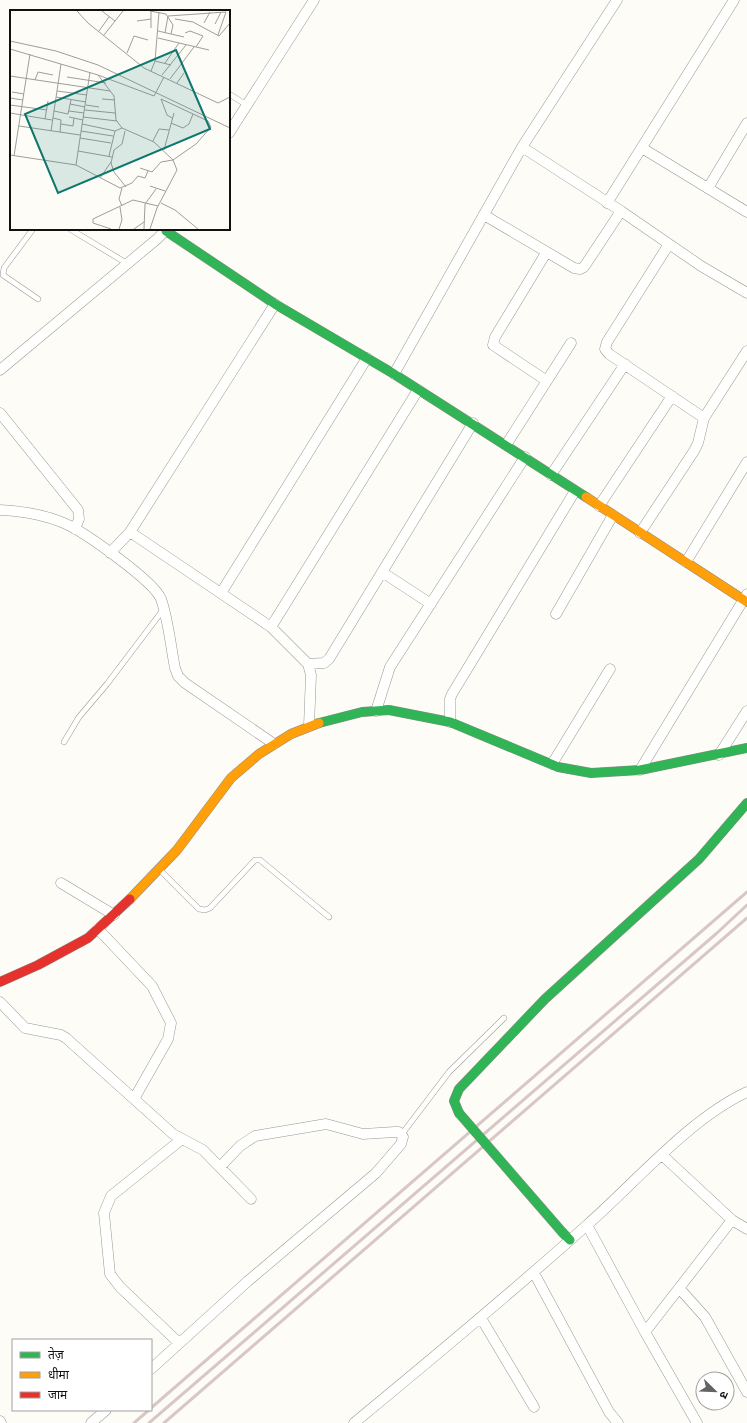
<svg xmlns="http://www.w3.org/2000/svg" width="747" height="1423" font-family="'Crimson Pro','Noto Sans Devanagari',serif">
	<rect width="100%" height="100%" fill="#fdfcf7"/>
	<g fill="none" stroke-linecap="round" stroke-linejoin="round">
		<!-- lane casing -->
		<g stroke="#979795" stroke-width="6">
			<path id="lane" d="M229,94l18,11
				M33,229l-29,39 -1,7 35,24
				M70,229l58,35
				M64,742l15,-25 28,-33 56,-74
				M159,869l40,40 6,1 5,-2 45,-48h5l69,57
				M402,1134l47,-62 55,-54"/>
		</g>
		<!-- street casing -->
		<g stroke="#979795" stroke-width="11">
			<path id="street" d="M229,133l85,-133
				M522,147l99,64 80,55 46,27
				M642,148l105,64
				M708,188l39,-65
				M607,203l127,-203
				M484,215l90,53 6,1 4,-2 37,-56
				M669,244l-62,98 -2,7 4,5 95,64
				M546,253l-51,84 -2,8 54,36
				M0,370l157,-131 10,-10
				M394,374l128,-227 95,-147
				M0,413l78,97 1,9 -4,10
				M506,445l65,-102
				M551,475l74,-111
				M599,506l73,-110
				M0,510c21,1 46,5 66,14 18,8 88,57 95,75 7,19 10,49 14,69l3,8 7,7 89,61
				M130,532l141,95 37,37 3,11 -2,51
				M640,533l54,-82 4,-8 6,-25 43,-67
				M110,553l20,-21 145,-228
				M686,562l61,-100
				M382,572l49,32
				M221,593l146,-235
				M556,614l57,-99
				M271,627l147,-237
				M308,664l16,-1 5,-4 144,-236
				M376,711l14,-44 135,-210
				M450,722v-23l2,-5 123,-203
				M719,755l28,-44
				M552,764l58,-95
				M640,770l107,-176
				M61,883l53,32
				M98,929l54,57 19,37 -3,16 -34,60
				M0,1002l25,26 36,7 5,3 107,96 30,16 48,49
				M662,1155l70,65 15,9
				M587,1225l58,107 52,91
				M534,1273l75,139 9,11
				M679,1288l26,29 42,75
				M481,1318l53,89
				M645,1332l87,-112
				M179,1343l-59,-56 -10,-13 -6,-61 7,-17 71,-57
				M151,1369l97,-88 128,-108 25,-29 2,-7 -4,-5h-4l-32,2 -37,-10 -71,12 -15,10 -20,21
				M0,1421l1,2
				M91,1423l15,-13
				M354,1423c79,-65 157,-130 233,-198 48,-42 102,-106 160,-133"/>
		</g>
		<!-- fast casing -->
		<g stroke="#8e8d8b" stroke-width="10">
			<path id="fast" d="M166,231l109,73 119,70 192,123
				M319,723l43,-11 27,-2 61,12 108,45 33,6 49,-3 107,-22
				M459,1113l-5,-12 5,-12 86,-90 154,-140 48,-56
				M563,1233l7,7"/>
		</g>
		<!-- slow casing -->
		<g stroke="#8e8d8b" stroke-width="10">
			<path id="slow" d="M586,497l161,105
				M130,899l47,-49 54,-72 28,-24 32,-20 28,-11"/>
		</g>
		<!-- jam casing -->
		<g stroke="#8e8d8b" stroke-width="10">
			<path id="jam" d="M0,982l38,-17 50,-27 42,-39"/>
		</g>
		<!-- lane -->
		<use href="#lane" stroke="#fffffe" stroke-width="5"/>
		<!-- street -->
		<use href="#street" stroke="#fffffe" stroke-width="10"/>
		<!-- fast -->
		<use href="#fast" stroke="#30b455" stroke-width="9"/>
		<!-- slow -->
		<use href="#slow" stroke="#ff9f0a" stroke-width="9"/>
		<!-- jam -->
		<use href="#jam" stroke="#e5322d" stroke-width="9"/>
		<!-- rail -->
		<path stroke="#d9c6c7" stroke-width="3" d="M151,1408l596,-516
			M134,1423l15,-13
			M149,1423l568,-490 30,-28
			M164,1423l583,-505"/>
		<!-- fast-bridge casing -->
		<g stroke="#8e8d8b" stroke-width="10" stroke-linecap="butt">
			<path id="fast-bridge" d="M459,1113l104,120"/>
		</g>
		<!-- fast-bridge -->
		<use href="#fast-bridge" stroke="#30b455" stroke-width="9"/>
	</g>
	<!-- overview -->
	<g transform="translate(10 10)">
		<rect width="220" height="220" fill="#fdfcf7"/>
		<path fill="none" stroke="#9f9e9b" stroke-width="1" d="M67,1l11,12 56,45 74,35 12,-6M92,1l13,10M140,1l16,3 7,11 -2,9M165,9l18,3 26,14 11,-13M127,11l14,-2M194,13l6,-11M205,14l6,-12M141,18v-17M89,21l10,-14M148,21l26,6M155,23l3,-17 58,-4 -8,23M175,23l5,-2 13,5 -7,11M94,25l19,-24M148,28l51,12M0,31l46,10 42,14 132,63M0,39l88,26 16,21 2,24 6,8 32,14 19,18 4,10 -20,38 -7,21M117,43l7,-17 14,4M145,51l16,4M155,53l14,-20M141,61l4,-10 4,-49M88,65l56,21 10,-19M152,65l24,-30M0,66l100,15M57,67l39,6M160,69l24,-32M25,70l3,-8 15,3M167,73l7,-10M47,81l30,4M2,82l12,2M46,87l30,5M0,88l13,2M92,89l13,1M60,94l15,3M0,95l37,5M76,95l13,2M75,100l30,3M44,101l14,3 3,-14M59,101l15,2M0,103l42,7M59,107l14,3M73,107l34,4M43,108l8,2 -1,12M162,108l-5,-3 -6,-16 47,22 3,6 -15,17 -23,16M35,109l3,-18M161,113l12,5 6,-4 4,-10M51,114l12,2 1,-8M72,114l33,7M9,116l61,9M41,121l10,-67M71,121l32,5M115,121l-3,13 -8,6 -3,13 3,9 12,15M70,128l31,5M143,131l6,-12 10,1M154,140l10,-37M68,141l34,6M0,145l66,10 44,23 12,-5 6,-7 7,2 3,-7M4,146l16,-102M99,146l6,-25 7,-3M66,155l14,-93M130,158l12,4 9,-10 12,-2M90,168l11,-16M140,176l15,5M151,193l14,7 23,19M112,196l-3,-7 3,-11M101,219l-18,-6v-4l40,-19 25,6M109,219l3,-9 -2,-13M124,219l10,-7M134,219l1,-25 11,-15"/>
		<path fill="#0f766e" fill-opacity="0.15" stroke="#0f766e" stroke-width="2" d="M166,40l34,79 -152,64 -33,-79z"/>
		<rect width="220" height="220" fill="none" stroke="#111" stroke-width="2"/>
	</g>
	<!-- legend -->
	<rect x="12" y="1339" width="140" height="72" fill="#ffffff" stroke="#a0a0a0"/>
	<rect x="20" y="1352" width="20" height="6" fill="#30b455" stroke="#a0a0a0"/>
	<text x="48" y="1359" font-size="12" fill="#111111">तेज़</text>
	<rect x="20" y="1372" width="20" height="6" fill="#ff9f0a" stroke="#a0a0a0"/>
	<text x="48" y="1379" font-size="12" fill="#111111">धीमा</text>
	<rect x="20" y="1392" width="20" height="6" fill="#e5322d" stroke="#a0a0a0"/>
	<text x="48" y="1399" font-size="12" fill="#111111">जाम</text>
	<!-- north arrow -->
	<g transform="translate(715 1391) rotate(113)"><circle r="19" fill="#ffffff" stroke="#a0a0a0"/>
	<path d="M0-3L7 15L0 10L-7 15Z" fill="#646362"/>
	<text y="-6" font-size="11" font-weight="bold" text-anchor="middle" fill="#111111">उ</text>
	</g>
</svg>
